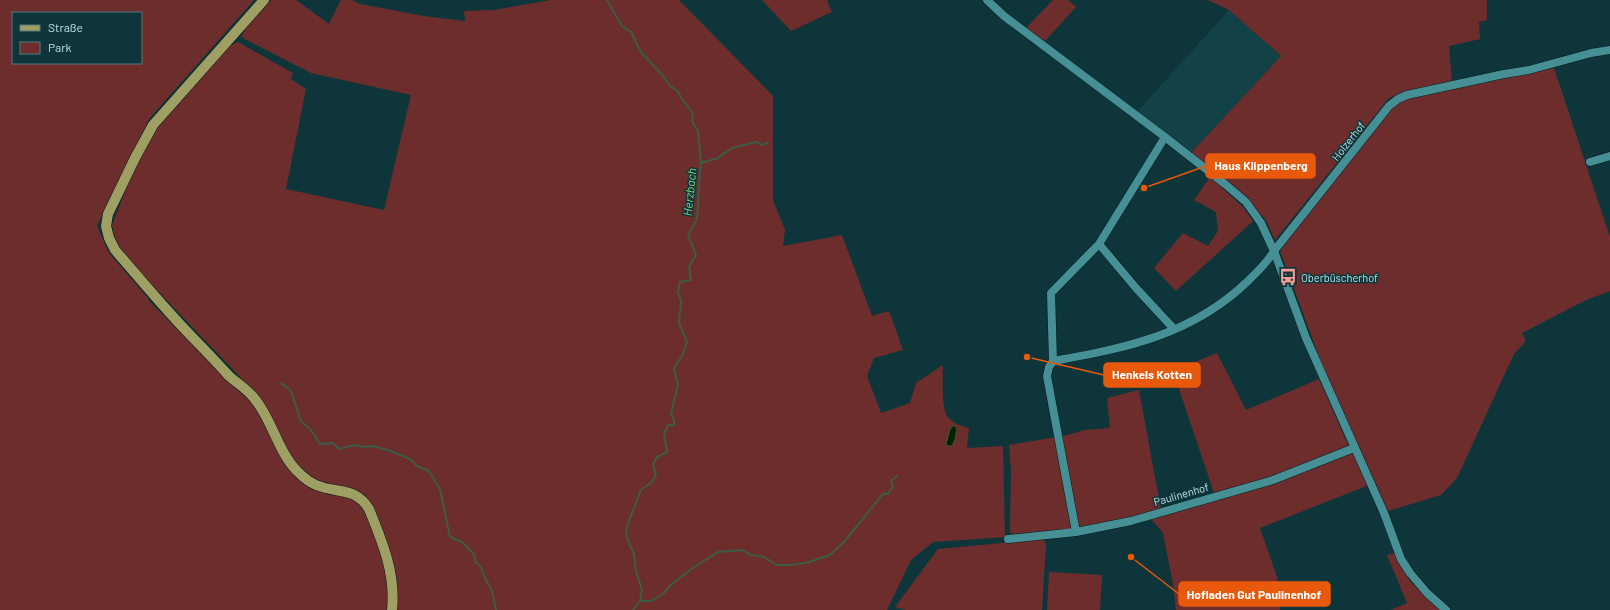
<svg xmlns="http://www.w3.org/2000/svg" width="1610" height="610" font-family="Barlow,sans-serif">
	<rect width="100%" height="100%" fill="#0e363a"/>
	<!-- built -->
	<path fill="#134246" d="M1229,10l52,46 -90,97 -54,-41z"/>
	<!-- green -->
	<path fill="#6e2d2d" fill-rule="evenodd" d="M0,0h254l-105,119 -52,107 12,27 39,45 1,3 82,81 11,-3 -109,-114 -16,-19 -5,-21 20,-51 27,-49 69,-78 10,-5 55,31 -2,6 15,10 -20,100 98,21 27,-115 -100,-22 -70,-36 5,-9 25,-28h25l33,24 12,-24h11l8,4 64,12 41,5 -1,-10 30,-1 57,-10h128l94,96v104l12,30 -2,16 59,-11 30,81 17,-5 14,39 -29,8 -7,18 14,37 29,-10 6,-20 27,-18c0,11 -2,42 4,51 5,7 14,10 22,12l-2,20 36,-2 2,91 -72,5 -22,18 -24,50h-887zM13,13h128v50h-128z
		M762,0h67l-2,1 5,11 -41,19z
		M1053,0h15l8,7 -31,34 -19,-13z
		M1208,0h279v20l-8,2 1,17 -31,7 3,36 -50,10 -13,6 -114,142 -10,-21 -16,-17 -58,-49 90,-97 -52,-46z
		M1554,68l56,169v54l-24,9 -64,33 4,8 -12,13 -57,124 -16,17 -53,16 -65,-144 -43,-116 113,-145 13,-8z
		M1210,177l33,30 10,14 -77,70 -22,-23 29,-35 25,13 10,-15 -2,-19 -22,-12z
		M1217,353l29,57 73,-31 30,68 -78,31 -57,15 -38,-113 -1,-10z
		M1139,390l22,120 -38,9 -45,8 -18,-90 25,-7 25,-2 -3,-30z
		M1057,437l18,94 -59,5 -6,-4 1,-62 -2,-25z
		M1353,452l16,33 -109,43 17,49 3,33h-104l-3,-26 -10,-51 -11,-13 -38,7z
		M1043,539l3,5 -4,66h-136l-11,-3 43,-58z
		M1394,553l16,28 31,29h-50l16,-7 -20,-48z
		M1049,572l53,3 -2,35h-53z"/>
	<!-- water -->
	<path fill="#032203" stroke="#3b5c47" d="M954,425l3,4 -2,11 -3,6h-4l-2,-2 4,-15z"/>
	<g fill="none" stroke-linecap="round" stroke-linejoin="round">
		<!-- stream -->
		<path stroke="#3b5c47" stroke-width="2" d="M607,0l15,26 9,6 10,20 23,25 6,9 8,5 3,7 12,15 -1,8 6,10 3,32 -1,8 -3,48 -9,16 8,20 -7,12 2,13 -11,2 -2,10 3,9 -2,22 8,19 -4,12 -9,15 4,15 -7,30 3,6v5h-6l-4,9 3,18 -10,5 -4,8 3,10 -4,7 -11,8 -14,36 -1,10 8,18 2,17 6,19 -2,11 -7,9
			M701,163l17,-5 14,-10 24,-6 6,3 6,-2
			M281,383l10,8 10,30 10,9 9,14 13,-1 6,6 16,-4 9,2 8,-1 19,5 19,8 7,7 12,5 11,18 10,48 12,5 12,12 2,8 5,5 3,9 8,15 4,19
			M640,601h11l12,-7 8,-9 23,-18 24,-15 24,-2 9,5 13,2 13,8h14l15,-2 24,-8 14,-13 39,-48h5l5,-7 -2,-6 6,-5"/>
		<!-- minor casing -->
		<g stroke="#051c1e" stroke-width="9">
			<path id="minor" d="M987,0l17,16 161,121 60,47 21,18 15,21 13,28 32,87 78,175 17,46 9,14 17,20 19,17
				M1590,162l20,-6
				M1099,244l37,44 38,41
				M1053,361c73,-13 139,-26 195,-80 9,-9 19,-18 26,-30l115,-145 9,-7 9,-4 97,-21 25,-4 62,-17 19,-3
				M1076,532l-29,-156 2,-9 4,-6 -2,-68 48,-49 66,-107
				M1008,539l68,-7 55,-11 142,-41 81,-32"/>
		</g>
		<!-- major casing -->
		<g stroke="#051c1e" stroke-width="11">
			<path id="major" d="M264,0l-111,125 -18,33 -27,56 -2,12 3,12 6,12c27,31 52,62 81,91 11,11 22,23 33,35 8,7 18,13 25,22 18,21 23,52 43,73 6,6 12,11 19,14 21,9 39,1 53,24 13,32 27,65 23,101"/>
		</g>
		<!-- minor -->
		<use href="#minor" stroke="#468f95" stroke-width="8"/>
		<!-- major -->
		<use href="#major" stroke="#a09f63" stroke-width="10"/>
	</g>
	<!-- icons -->
	<defs>
		<g id="bus-bare" transform="scale(1.38)"><path d="M-5-6H5V4H4V6H2V4H-2V6H-4V4H-5ZM-3.5-4V0h7V-4ZM-3.5 1.2v1.5H-2V1.2ZM2 1.2v1.5H3.5V1.2Z" fill="#f59b97" stroke="#0e363a" stroke-width="2.5" paint-order="stroke"/></g>
	</defs>
	<g fill-rule="evenodd">
		<use href="#bus-bare" x="1288" y="277"/>
	</g>
	<g text-anchor="middle" dominant-baseline="central" stroke-width="3" stroke-linejoin="round" paint-order="stroke">
		<!-- street labels -->
		<g font-size="11" fill="#bfe2e5" stroke="#0e363a">
			<text transform="translate(1348 141) rotate(-52)">Holzerhof</text>
			<text transform="translate(1181 494) rotate(-16)">Paulinenhof</text>
		</g>
		<!-- poi labels -->
		<g font-size="11" fill="#bfe2e5" stroke="#0e363a" text-anchor="start">
			<text x="1301" y="277">Oberbüscherhof</text>
		</g>
		<!-- water labels -->
		<g font-size="12" font-style="italic" fill="#86d580" stroke="#0e363a">
			<text transform="translate(689 192) rotate(-84)">Herzbach</text>
		</g>
	</g>
	<!-- callouts -->
	<path fill="none" stroke="#e8590c" stroke-width="1.5" d="M1144 188L1206 166M1027 357L1104 375M1131 557L1179 594"/>
	<g fill="#e8590c" stroke="#0e363a" stroke-width="1.5">
		<circle cx="1144" cy="188" r="4"/>
		<circle cx="1027" cy="357" r="4"/>
		<circle cx="1131" cy="557" r="4"/>
	</g>
	<g fill="#e8590c" stroke="#e8590c" stroke-width="1.5">
		<rect x="1206" y="154" width="109" height="24" rx="4"/>
		<rect x="1104" y="363" width="96" height="24" rx="4"/>
		<rect x="1179" y="582" width="151" height="24" rx="4"/>
	</g>
	<g font-size="12" text-anchor="middle" font-weight="bold" fill="#fff">
		<text x="1261" y="170">Haus Klippenberg</text>
		<text x="1152" y="379">Henkels Kotten</text>
		<text x="1254" y="599">Hofladen Gut Paulinenhof</text>
	</g>
	<!-- legend -->
	<rect x="12" y="12" width="130" height="52" fill="#0e363a" stroke="#557b7e"/>
	<rect x="20" y="25" width="20" height="6" fill="#a09f63" stroke="#557b7e"/>
	<text x="48" y="32" font-size="12" fill="#bfe2e5">Straße</text>
	<rect x="20" y="42" width="20" height="12" fill="#6e2d2d" stroke="#557b7e"/>
	<text x="48" y="52" font-size="12" fill="#bfe2e5">Park</text>
</svg>
